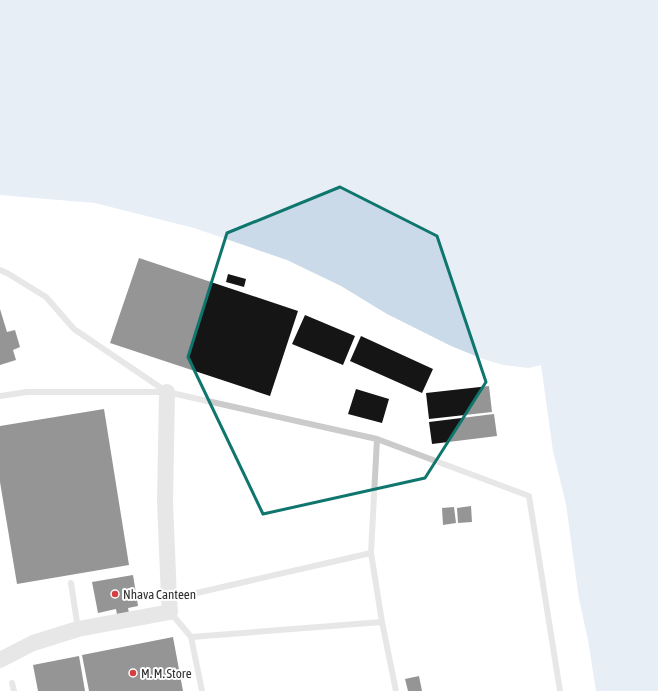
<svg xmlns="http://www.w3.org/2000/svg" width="658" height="691" font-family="'Asap Condensed',sans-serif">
	<rect width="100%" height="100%" fill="#fff"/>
	<!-- water -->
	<path fill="#cadae8" d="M0,0h658v691h-62l-8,-51 -9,-41 -13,-95 -13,-53 -12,-86 -12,3 -26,-3 -20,-6 -32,-13 -64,-32 -46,-28 -54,-26 -93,-32 -99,-25 -95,-8z"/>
	<!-- building -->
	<path fill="#151515" d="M139,258l159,53 -28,85 -160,-53z
		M228,274l18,5 -2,8 -18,-5z
		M0,309l7,23 8,-2 5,17 -7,3 3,10 -16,5z
		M305,315l50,21 -12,29 -51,-21z
		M361,336l72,33 -11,24 -72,-32z
		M489,386l3,26 -63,7 -3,-26z
		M356,389l33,10 -7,24 -34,-9z
		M104,409l25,156 -112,19 -17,-102v-56z
		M494,414l3,22 -65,8 -3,-22z
		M471,506l1,16 -14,1 -1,-15z
		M454,507l2,16 -13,2 -1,-17z
		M133,575l5,31 -10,2 1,5 -12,2 -1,-6 -18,4 -6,-31z
		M173,637l10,54h-94l-7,-36z
		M79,656l6,35h-47l-5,-26z
		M419,676l3,15h-14l-3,-12z"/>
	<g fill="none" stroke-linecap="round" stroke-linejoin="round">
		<!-- service -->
		<path stroke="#cbcbcb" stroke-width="6" d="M0,270l7,3 39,24 28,32 93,63
			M0,396l27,-4h140l210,47 152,57 31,195
			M377,439l-6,114 11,69 14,69
			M71,583l7,46
			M170,599l201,-46
			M171,613l20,24 11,54
			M191,637l191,-15
			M12,683l2,8"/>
		<!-- tertiary -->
		<path stroke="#cbcbcb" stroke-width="16" d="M0,660l33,-17 45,-14 92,-17 -1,-13 -4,-97 2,-110"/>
	</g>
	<!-- marked area -->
	<path d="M0 0H658V691H0ZM340,187l97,49 49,146 -61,96 -162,36 -75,-157 39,-124z" fill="#fff" fill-opacity=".55" fill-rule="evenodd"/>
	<path fill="none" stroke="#0f766e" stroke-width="3" stroke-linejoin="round" d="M340,187l97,49 49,146 -61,96 -162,36 -75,-157 39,-124z"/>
	<!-- markers -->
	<g fill="#d63f3f" stroke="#fff" stroke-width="1.5">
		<circle cx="115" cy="594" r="4"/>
		<circle cx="133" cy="673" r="4"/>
	</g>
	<g text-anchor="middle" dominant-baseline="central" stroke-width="4" stroke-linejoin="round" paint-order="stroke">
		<!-- poi labels -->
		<g font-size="13" fill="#2e2e2e" stroke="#fff" text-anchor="start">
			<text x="123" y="594">Nhava Canteen</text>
			<text x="141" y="673">M. M. Store</text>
		</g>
	</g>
</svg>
